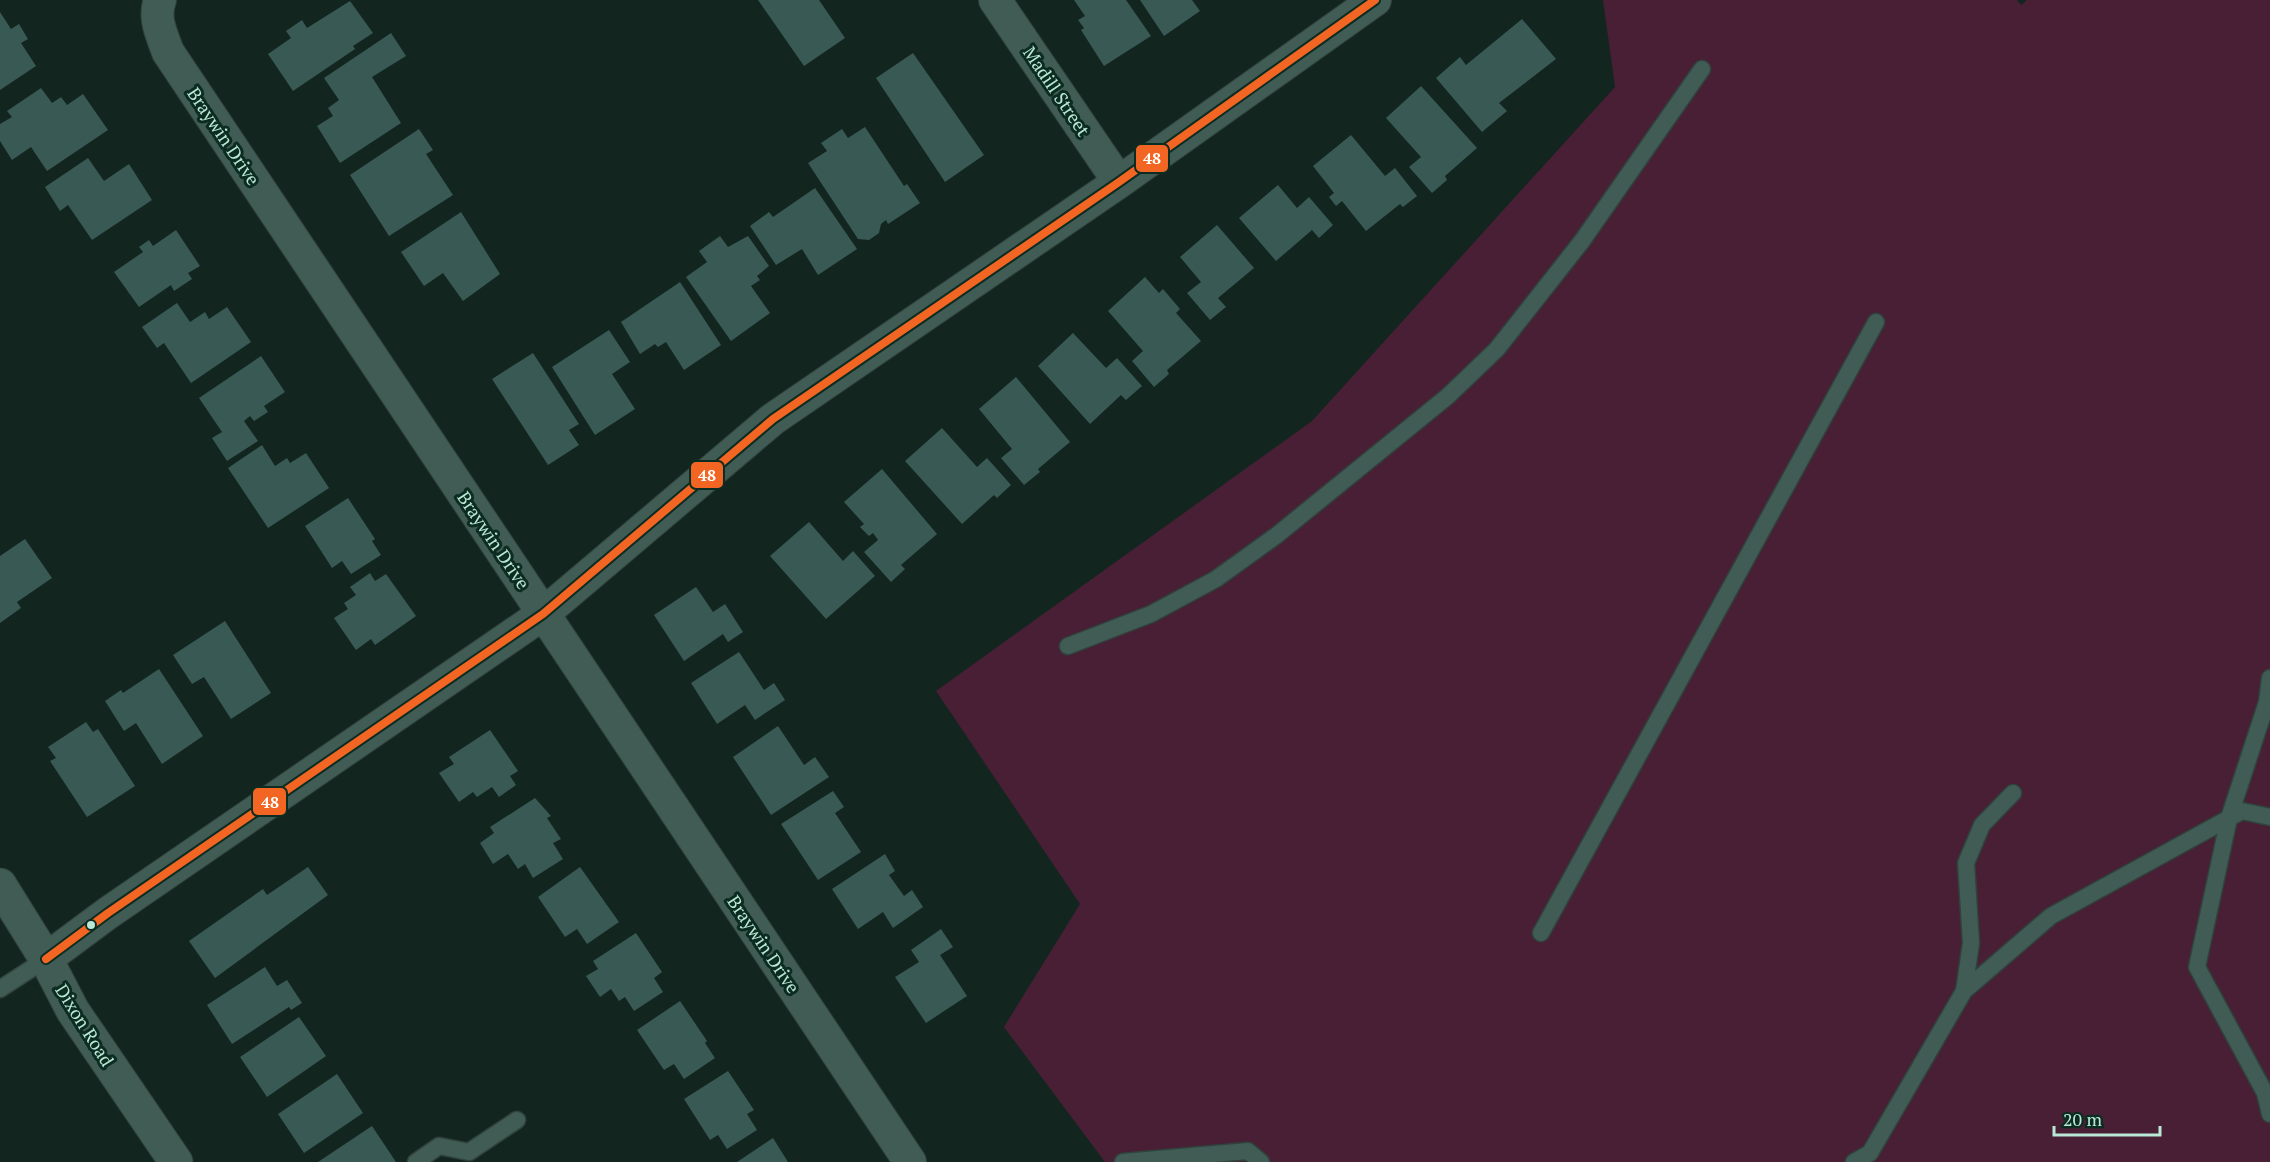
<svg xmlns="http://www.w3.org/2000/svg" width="2270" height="1162" font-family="'PT Serif',serif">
	<rect width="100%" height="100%" fill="#13251f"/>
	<!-- green -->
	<path fill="#481f35" d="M1603,0h414l4,5 6,-5h243v1162h-1165l-101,-135 76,-123 -144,-213 376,-270 303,-334z"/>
	<!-- building -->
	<path fill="#395955" d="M758,0h61l26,38 -41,28z
		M1074,0h52l25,36 -47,30 -23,-36 3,-2 -6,-8 7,-4z
		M1140,0h52l8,11 -36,25z
		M350,1l23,32 -20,13 2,3 -62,42 -25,-37 23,-16 -5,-7 16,-11 5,8z
		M0,12l11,17 8,-5 9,15 -7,4 15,23 -36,24z
		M1522,19l34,40 -57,44 8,8 -25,21 -46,-54 24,-21 6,8z
		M391,33l15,23 -34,21 29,46 -61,40 -23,-37 16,-10 -5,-8 11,-8 -15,-22z
		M913,53l71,102 -39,27 -69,-104z
		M1421,86l56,62 -32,28 2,4 -15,13 -23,-26 12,-10 -35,-39z
		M41,88l11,15 9,-6 6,8 16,-11 25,36 -61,41 -16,-24 -19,13 -12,-19v-17l12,-7 -5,-6z
		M865,127l39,59 3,-2 13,19 -32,21 -2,-4 -5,4 -2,9 -10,7 -11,-1 -50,-76 19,-12 -6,-8 21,-14 6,9z
		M419,129l14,21 -7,4 27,41 -64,41 -39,-61z
		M1351,135l34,41 10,-8 22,28 -14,11 -3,-3 -34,27 -24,-30 -6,5 -7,-9 5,-4 -21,-27z
		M88,158l16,23 25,-17 23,36 -60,40 -24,-35 -8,6 -15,-24z
		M1278,185l19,23 12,-11 24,28 -14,13 -7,-8 -36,31 -37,-43z
		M815,188l42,61 -39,26 -16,-26 -26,16 -26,-39 19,-14 4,5z
		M461,212l39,62 -37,27 -20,-28 -19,13 -23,-34z
		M1217,225l37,43 -36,30 8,9 -16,13 -23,-27 14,-11 -21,-25z
		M176,230l24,36 -12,7 4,6 -18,12 -3,-6 -32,22 -25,-35 29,-20 -4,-5 10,-7 4,6z
		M720,236l8,11 20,-11 21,30 -12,10 3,4 -9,6 19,27 -39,28 -45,-64 21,-15 -8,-11z
		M1145,277l14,16 4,-4 17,20 -4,4 25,28 -34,29 2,4 -15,13 -22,-26 11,-10 -35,-40z
		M680,282l41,63 -37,25 -18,-28 -8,5 -3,-3 -15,10 -19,-32z
		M177,303l13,19 15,-10 4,7 18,-12 24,35 -60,41 -27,-40 -7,5 -15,-21z
		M609,330l21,32 -18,12 23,35 -40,26 -43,-68z
		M1073,333l33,35 11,-10 25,28 -16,14 -5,-5 -31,29 -52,-58z
		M533,353l46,71 -10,6 10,15 -31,20 -56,-86z
		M261,356l24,36 -21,14 4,6 -14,9 -4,-5 -6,5 14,20 -31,20 -15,-23 10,-6 -23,-34z
		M1016,377l54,65 -32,27 2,3 -16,13 -23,-27 11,-9 -33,-40z
		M942,428l35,39 10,-9 24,27 -14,13 -3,-3 -32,29 -57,-63z
		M262,445l13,21 12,-8 3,5 16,-10 23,35 -61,40 -40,-60z
		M882,469l55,65 -36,31 4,4 -14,13 -27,-30 14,-12 -5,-7 -4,3 -9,-9 4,-3 -20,-22z
		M348,498l27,41 -3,2 9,14 -30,19 -9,-13 -10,7 -27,-42z
		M809,522l34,39 10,-10 22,25 -49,43 -56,-63z
		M25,539l27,39 -35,24 4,6 -21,15v-67z
		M370,573l5,8 11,-7 30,42 -41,29 -4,-6 -15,11 -22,-32 14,-9 -4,-6 12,-8 -6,-8z
		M696,587l17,25 12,-8 18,28 -15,10 -5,-8 -39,27 -30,-46z
		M225,621l46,72 -40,26 -27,-42 -12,7 -19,-29z
		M739,652l25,38 10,-7 11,17 -30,20 -10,-15 -28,19 -26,-41z
		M159,669l44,67 -41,28 -26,-41 -12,8 -19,-30 16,-11 2,3z
		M86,722l7,10 5,-3 37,57 -48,31 -37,-56 6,-3 -8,-11z
		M778,726l26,39 11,-8 14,20 -58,38 -38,-58z
		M490,730l28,41 -8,5 6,9 -17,12 -7,-10 -15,10 -4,-5 -14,10 -20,-29 15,-9 -5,-7z
		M833,791l11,16 -9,6 26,39 -43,28 -37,-56z
		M535,798l16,18 -4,2 14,21 -8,4 10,16 -30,19 -8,-14 -7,5 -10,-15 -15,10 -13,-21 14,-10 -4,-6z
		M885,854l10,17 -6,4 15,21 8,-6 11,17 -30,21 -10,-16 -25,17 -26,-40z
		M308,867l20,28 -113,83 -26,-37 74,-52 4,6z
		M580,867l39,55 -32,22 -10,-15 -12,8 -27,-40z
		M941,929l12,18 -13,8 27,41 -41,27 -31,-46 24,-15 -8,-12z
		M636,933l26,39 -8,6 9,14 -29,19 -9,-14 -6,4 -8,-12 -11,8 -14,-21 12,-7 -5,-8z
		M265,967l12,19 10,-6 15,23 -11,7 -2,-3 -57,37 -25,-39z
		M680,1001l27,40 -2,2 10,15 -31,21 -10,-15 -10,6 -27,-40z
		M299,1017l27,39 -59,41 -27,-40z
		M728,1071l26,39 -7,4 10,16 -30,19 -9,-14 -8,5 -26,-41z
		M337,1074l26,39 -59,40 -26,-39z
		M372,1126l24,36h-78z
		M773,1138l15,24h-51z"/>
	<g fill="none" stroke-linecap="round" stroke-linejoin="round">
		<!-- lane casing -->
		<g stroke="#30423c" stroke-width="19">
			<path id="lane" d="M1068,646l83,-32 65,-35 61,-44 171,-139 49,-47 85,-108 120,-172
				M2270,678l-3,24 -38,116 -32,149 68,126 5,21
				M1541,933l335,-611
				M0,989l46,-30
				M1964,991l7,-48 -5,-80 16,-38 31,-32
				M416,1162l23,-16 30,6 48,-32
				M1123,1162l125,-11 13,11
				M1854,1162l16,-9 94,-162 87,-75 191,-105 28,6"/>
		</g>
		<!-- street casing -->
		<g stroke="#30423c" stroke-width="34">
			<path id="street" d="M160,0c-7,18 2,35 8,52l742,1110
				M995,0l124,182
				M46,959l62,-46 435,-299 230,-195 346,-237 256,-182"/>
		</g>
		<!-- secondary casing -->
		<g stroke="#30423c" stroke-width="35">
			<path id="secondary" d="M0,885l46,74 27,52 103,151"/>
		</g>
		<!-- lane -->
		<use href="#lane" stroke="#405c54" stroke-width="16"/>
		<!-- street -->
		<use href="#street" stroke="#405c54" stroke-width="32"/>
		<!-- secondary -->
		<use href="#secondary" stroke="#405c54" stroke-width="33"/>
		<!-- bus-1 casing -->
		<g stroke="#0c2c21" stroke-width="12">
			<path id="bus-1" d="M46,959l62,-46 435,-299 230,-195 346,-237 256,-182"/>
		</g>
		<!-- bus-1 -->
		<use href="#bus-1" stroke="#f26522" stroke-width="8"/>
	</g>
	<!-- markers -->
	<circle fill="#bae8d6" stroke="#0c2c21" stroke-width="2" cx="91" cy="925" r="5"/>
	<g text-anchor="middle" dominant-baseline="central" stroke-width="6" stroke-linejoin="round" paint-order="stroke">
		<!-- street labels -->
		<g font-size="18" fill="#bae8d6" stroke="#0c2c21">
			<text transform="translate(1057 91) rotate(56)">Madill Street</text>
			<text transform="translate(224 136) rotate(56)">Braywin Drive</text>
			<text transform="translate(494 540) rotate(56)">Braywin Drive</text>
			<text transform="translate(764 944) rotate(56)">Braywin Drive</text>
			<text transform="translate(85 1025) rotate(58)">Dixon Road</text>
		</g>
	</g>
	<g stroke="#0c2c21" stroke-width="2">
		<rect x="1135" y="144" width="34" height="29" rx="6" fill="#f26522"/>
		<rect x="690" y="461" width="34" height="28" rx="6" fill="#f26522"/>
		<rect x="252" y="787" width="35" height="29" rx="6" fill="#f26522"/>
	</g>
	<g font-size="16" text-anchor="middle" font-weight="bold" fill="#fff">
		<text x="1152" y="164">48</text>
		<text x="707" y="481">48</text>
		<text x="270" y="808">48</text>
	</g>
	<!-- scale -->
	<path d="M2054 1126v9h106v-9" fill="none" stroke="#bae8d6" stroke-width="3"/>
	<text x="2063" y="1126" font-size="18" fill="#bae8d6" stroke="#0c2c21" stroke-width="4.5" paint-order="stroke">20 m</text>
</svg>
